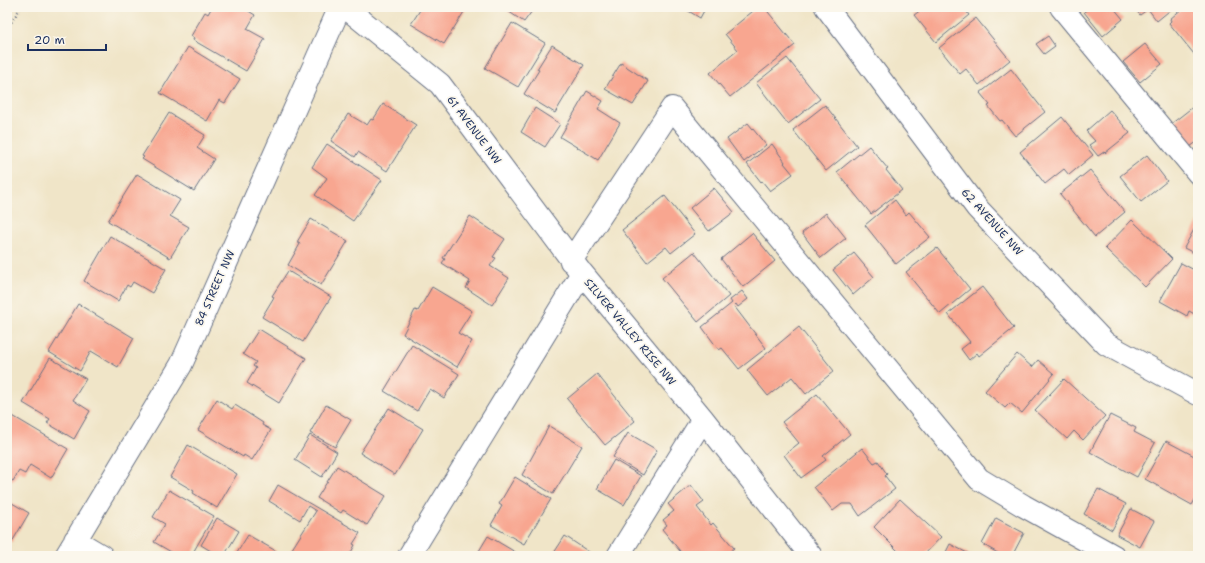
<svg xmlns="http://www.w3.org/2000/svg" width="1205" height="563" font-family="'Shantell Sans',sans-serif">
	<rect width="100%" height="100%" fill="#fbf7ec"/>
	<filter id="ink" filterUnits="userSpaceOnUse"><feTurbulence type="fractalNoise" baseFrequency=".025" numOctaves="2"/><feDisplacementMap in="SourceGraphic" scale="8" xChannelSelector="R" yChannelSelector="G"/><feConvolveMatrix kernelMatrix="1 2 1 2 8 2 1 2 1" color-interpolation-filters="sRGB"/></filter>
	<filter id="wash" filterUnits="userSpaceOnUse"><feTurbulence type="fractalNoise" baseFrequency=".012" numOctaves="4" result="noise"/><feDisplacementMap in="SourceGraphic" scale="16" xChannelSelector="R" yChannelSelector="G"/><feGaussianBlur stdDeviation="0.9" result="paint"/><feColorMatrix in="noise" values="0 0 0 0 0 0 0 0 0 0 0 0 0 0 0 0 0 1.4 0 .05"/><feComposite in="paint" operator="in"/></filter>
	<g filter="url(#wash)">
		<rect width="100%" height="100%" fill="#f0e5c8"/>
		<g id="blocks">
			<!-- building -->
			<path fill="#f8a690" d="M212,7h30l13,8 -8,14 18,10 -19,32 -53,-31 1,-2 -3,-2 14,-24 3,2z
				M422,7h45l-23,37 -33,-20z
				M502,7h33l-11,15z
				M682,7h24l-6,11z
				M758,7h6l31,38 -65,52 -20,-24 28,-23 -13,-16z
				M918,7h45l6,8 -33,27 -22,-27 7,-5z
				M1090,7h23l10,12 -20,17 -19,-24z
				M1133,7h41l-17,14 -9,-12 -8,6z
				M1188,7h10v52l-29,-36 2,-2 -1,-2 13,-11 2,2z
				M976,18l34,42 -31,25 -13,-16 -6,5 -21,-26z
				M512,23l33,20 -27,44 -33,-19z
				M1048,36l7,10 -11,8 -8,-10z
				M1145,44l17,20 -22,18 -17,-20z
				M552,45l32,20 -29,48 -31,-19 15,-24 -2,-1z
				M188,47l52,32 -15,24 -6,-3 -12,21 -47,-28z
				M787,58l33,41 -32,25 -32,-41z
				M621,63l27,18 -15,24 -28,-16z
				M1011,69l34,43 -30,24 -13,-16 -2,1 -12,-15 2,-1 -10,-12z
				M587,91l16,10 -5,8 22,14 -22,37 -38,-23z
				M383,104l33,21 -29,46 -29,-19 -3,5 -24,-16 17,-27 19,11 4,-6 2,1z
				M825,105l32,41 -31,25 -33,-41z
				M1194,106l4,6v29l-8,6 -19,-23z
				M535,108l25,16 -15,23 -24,-15z
				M1110,110l20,23 -25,20 -1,-1 -6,4 -9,-11 6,-4 -9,-10z
				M169,113l36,22 -8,13 17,11 -20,32 -52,-32 2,-2 -2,-1z
				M1062,117l31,38 -24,20 -5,-6 -19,15 -25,-32z
				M748,123l18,22 -22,17 -17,-23z
				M327,144l55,36 -29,41 -38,-26 12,-17 -15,-11z
				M772,144l13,18 -1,1 9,11 -23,17 -8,-10 -1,1 -14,-18z
				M869,146l19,23 -2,1 16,20 -31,24 -34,-42z
				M1147,155l20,26 -26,21 -21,-26z
				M1090,170l35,42 -30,25 -35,-43z
				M137,174l43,26 -10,16 19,11 -19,31 -62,-37z
				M714,188l20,24 -25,19 -19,-23z
				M665,196l30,38 -24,19 -5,-6 -19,15 -25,-32z
				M895,200l11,15 3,-3 21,25 -34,27 -31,-39z
				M826,213l20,25 -25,20 -19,-25z
				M470,216l35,23 -12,18 3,1 -6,8 19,12 -17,27 -26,-17 4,-7 -28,-18 3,-4 -2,-1z
				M311,219l37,22 -27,44 -33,-20 12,-21 -3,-2z
				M1132,220l40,39 -27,28 -40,-39z
				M1198,222v33l-14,-7z
				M752,233l23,28 -32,26 -22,-28z
				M110,236l56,33 -14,24 -19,-11 -3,5 -3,-2 -9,16 -34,-20z
				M937,248l33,41 -30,25 -34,-42z
				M694,252l35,44 -31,26 -36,-44z
				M854,253l20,24 -21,18 -20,-25z
				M1181,263l17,9v44l-9,-5 -2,5 -27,-15z
				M288,271l43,26 -28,45 -41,-25 12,-20 -2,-1z
				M432,287l40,24 -14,22 14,8 -15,26 -54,-33 12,-24 3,1z
				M982,287l32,41 -35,28 -2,-3 -8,7 -8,-11 9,-7 -22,-28z
				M742,291l6,8 -10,8 -2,-3 -2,2 32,42 -27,21 -17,-21 -3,2 -17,-23 30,-24 -2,-3z
				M78,304l56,34 -16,29 -27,-16 -11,20 -31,-19z
				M799,327l35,44 -28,23 -14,-17 -24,19 -21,-26z
				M259,329l47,29 -27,45 -32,-20 9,-15 -3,-2 3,-4 -13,-8z
				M412,345l47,29 -15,24 -14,-9 -13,22 -33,-20z
				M1017,354l15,13 6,-7 16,14 -32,39 -12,-10 -5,5 -20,-17z
				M50,358l36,21 -13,21 17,11 -16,28 -27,-16 3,-4 -27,-16z
				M597,374l38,47 -30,24 -38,-46z
				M1064,379l41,37 -22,24 -9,-9 -7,8 -32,-29z
				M817,394l33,40 -27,22 3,4 -25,18 -17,-23 15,-12 -17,-21z
				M217,399l15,10 3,-4 28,18 -1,2 9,5 -19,30 -8,-5 -1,2 -45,-27z
				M326,405l25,15 -16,27 -25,-14z
				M389,408l34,21 -28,46 -35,-22z
				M11,415l57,34 -17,29 -21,-13 -5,9 -6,-3 -6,10 -6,-3v-57z
				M1110,415l26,13 -2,4 21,11 -18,34 -47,-25z
				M549,426l33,20 -29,48 -31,-19z
				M628,433l29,17 -14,25 -30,-18z
				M310,435l27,17 -15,25 -27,-17z
				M1166,441l32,17v36l-6,11 -47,-26z
				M188,445l49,29 -20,34 -24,-15 1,-2 -24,-14z
				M862,448l12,15 4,-2 9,13 -2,2 10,13 -35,27 -8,-12h-10l-9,7 -19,-24z
				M614,460l27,16 -17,29 -27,-16z
				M337,466l49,30 -19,29 -24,-15 -2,3 -24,-15z
				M515,477l36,22 -27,45 -33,-19 11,-19 -3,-2z
				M278,485l82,48 -7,11 2,1 -6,11h-51l-8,-4 26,-41 -8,-5 -8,14 -31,-19z
				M691,485l13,17 -7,5 14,18 2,-2 21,25 -10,8h-40l-22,-27 5,-4 -4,-5 11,-9 -6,-7z
				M1098,489l28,15 -14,26 -28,-16z
				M169,490l45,26 -23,40h-13l-24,-14 11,-18 -12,-7z
				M900,499l41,38 -18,19h-20l-29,-29z
				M7,500l22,13 -17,29 -5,-2z
				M1131,509l23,12 -14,26 -23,-12z
				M217,518l22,13 -15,25h-5l-18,-11z
				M996,518l28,15 -12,23h-9l-21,-12z
				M248,535l28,16 -3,5h-38z
				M488,536l34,20h-46z
				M565,536l27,18 -1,2h-39z
				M950,544l23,12h-29z"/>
		</g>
	</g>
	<g filter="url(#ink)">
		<use href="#blocks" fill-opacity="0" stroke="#666f83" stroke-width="1"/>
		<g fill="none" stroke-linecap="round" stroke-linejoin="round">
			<!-- minor casing -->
			<g stroke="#666f83" stroke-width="24">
				<path id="minor" d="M345,7l95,77 139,186
					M826,7l151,201 129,136 92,50
					M1061,7l137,166
					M571,261l101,-153 307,371 45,27 90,50
					M75,540l27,16
					M66,556l115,-191 159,-358
					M409,556l173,-283 121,146 108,137
					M618,556l85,-137"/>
			</g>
			<!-- path -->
			<path stroke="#666f83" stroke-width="2.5" stroke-dasharray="1 3" stroke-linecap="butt" d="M7,29l14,-22"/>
			<!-- minor -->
			<use href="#minor" stroke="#fff" stroke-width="22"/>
		</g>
	</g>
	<g text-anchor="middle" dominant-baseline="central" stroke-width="3.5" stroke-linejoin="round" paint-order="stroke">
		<!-- street labels -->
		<g font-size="11" fill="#1b2f5e" stroke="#fbf7ec">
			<text transform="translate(474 130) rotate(53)">61 AVENUE NW</text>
			<text transform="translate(992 222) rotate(48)">62 AVENUE NW</text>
			<text transform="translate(215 288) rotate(-66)">84 STREET NW</text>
			<text transform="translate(630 332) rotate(50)">SILVER VALLEY RISE NW</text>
		</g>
	</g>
	<!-- margin -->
	<rect width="1205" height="563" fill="none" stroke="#fbf7ec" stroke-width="24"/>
	<!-- scale -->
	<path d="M28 44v6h78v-6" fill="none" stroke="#1b2f5e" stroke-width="2"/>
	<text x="34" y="44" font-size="12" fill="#1b2f5e" stroke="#fbf7ec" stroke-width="3" paint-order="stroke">20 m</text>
</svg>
